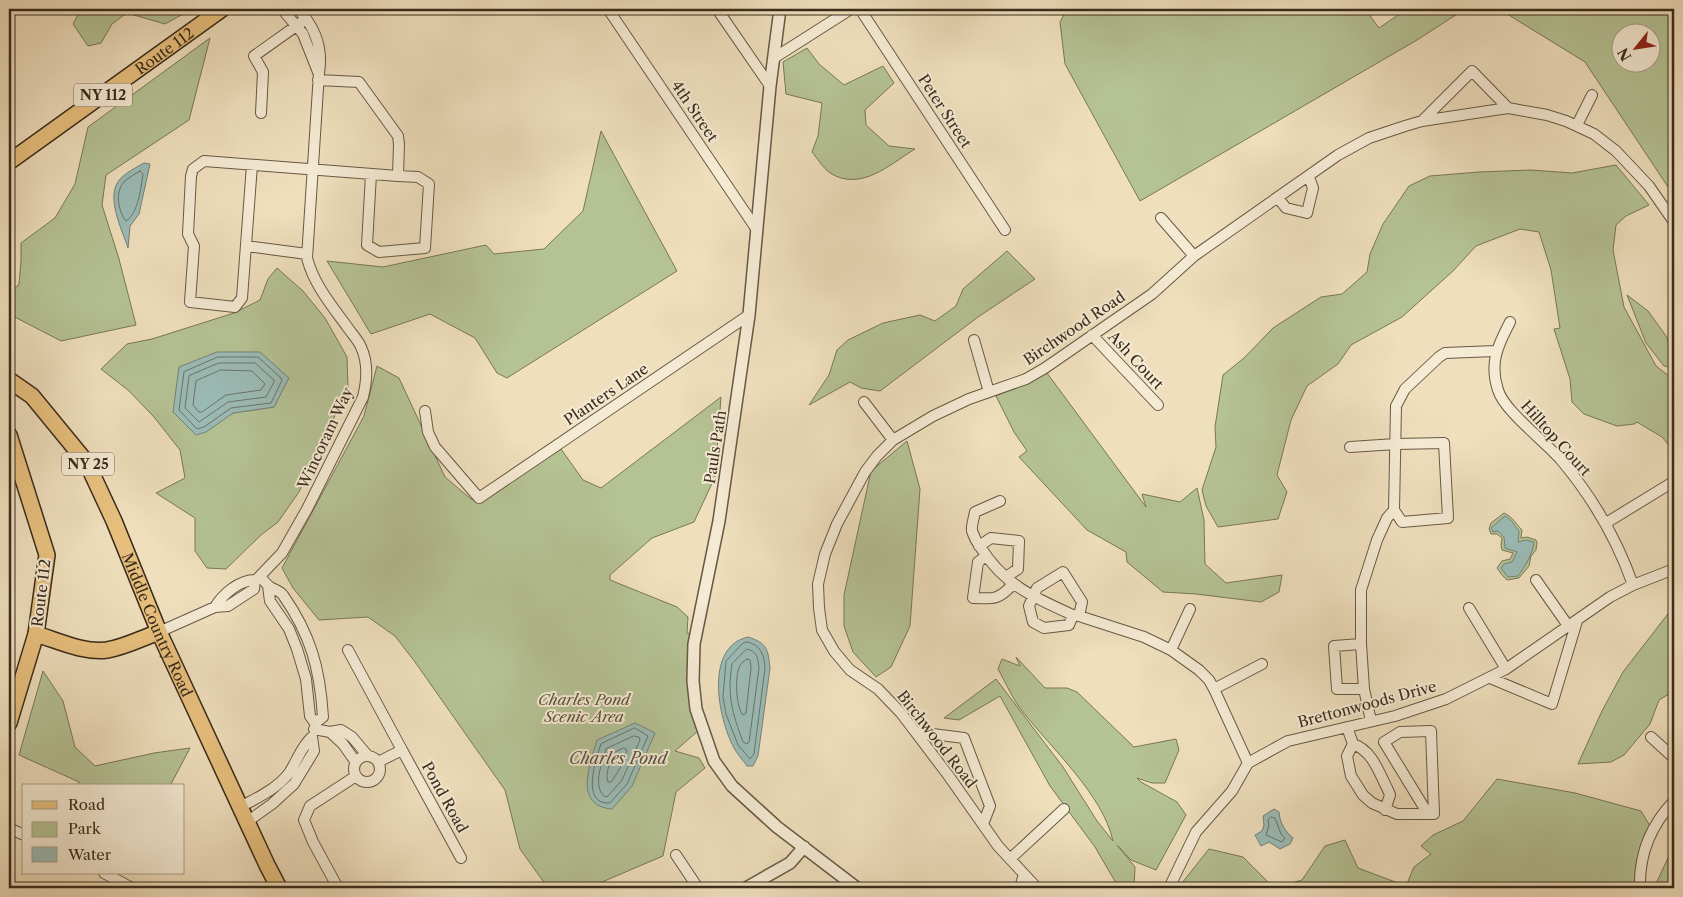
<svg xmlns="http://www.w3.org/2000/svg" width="1683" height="897" font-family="'Libre Caslon Text',serif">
	<rect width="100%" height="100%" fill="#efdfbd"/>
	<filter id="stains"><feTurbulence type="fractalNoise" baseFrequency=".004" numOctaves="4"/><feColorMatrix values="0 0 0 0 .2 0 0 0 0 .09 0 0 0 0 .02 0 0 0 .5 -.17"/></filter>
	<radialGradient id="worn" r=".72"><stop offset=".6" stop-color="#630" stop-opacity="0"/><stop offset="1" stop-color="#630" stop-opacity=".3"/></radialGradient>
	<!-- green -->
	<path fill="#b5c294" stroke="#787758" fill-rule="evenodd" d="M81,9h111l-27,15 -38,-11 -15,11 -11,19 -13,3 -15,-22z
		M1067,9h298l14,19 28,-19h58l-48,31 -277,161 -75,-137 -5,-42z
		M1499,9h175v187l-89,-134zM1620,32h30v30h-30z
		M210,38l-21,82 -83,55 -4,30 17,54 17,66 -75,16 -52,-27v-19l10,-11 2,-23v-18l34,-25 20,-34 13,-57z
		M807,48l12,16 25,21 39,-19 11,17 -29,27 1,15 23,21 26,3c-26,16 -54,43 -85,24 -7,-5 -13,-15 -18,-21l6,-16 4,-33 -36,-9 -3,-32z
		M601,131l76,140 -170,107 -10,-5 -22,-35 -45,-24 -59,20 -44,-73 56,6 103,-22 8,9 50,-5 39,-38z
		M1616,165l33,40 -23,11 -10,9 -3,25 11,57 32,59 18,14v71l-12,-14 -25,-15 -3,2 -17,2 -33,-12 -12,-12 -2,-23 -16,-50 6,-1 -9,-58 -12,-38 -19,-3 -44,17 -23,25 -51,46 -51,28 -13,19 -31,22 -16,34 -14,55 10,17 -9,27 -60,8 -12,-21 -4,-16 14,-43 -1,-20 8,-52 21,-17 29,-30 48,-31 21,-3 25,-22 3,-18 13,-30 26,-38 21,-10 49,-4 52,-2 41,3z
		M1007,251l28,28 -57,38 -98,74 -19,-3 -11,-6 -41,23 20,-30 8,-25 11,-10 35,-17 37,-8 15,6 21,-15 7,-17z
		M277,268l26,23 22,27 22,39 1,31 -49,104 -21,30 -17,13 -35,34 -19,-1 -12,-17v-33l-39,-25 29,-15 -5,-28 -26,-33 -26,-27 -27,-21 26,-25 25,-5 82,-26 26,-13 8,-21zM288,378l-14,29 -41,6z
		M1627,295l21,16 18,25 8,20v5l-4,6 -6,-1 -18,-23z
		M377,366l22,12 46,99 26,22 10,3 80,-53 22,31 18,8 120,-91 -6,80 -21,45 -42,16 -42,37v5l67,27 11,10 -1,16 9,2 3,95 -24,21 24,7 6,10 -29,24 -13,64 -75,32h-40l-28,-39 -15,-59 -90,-128 -20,-26 -27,-19 -49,3 -26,-32 -11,-20 82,-152z
		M1047,373l99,134 -4,-13 38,8 17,-14 7,32 1,44 21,19 56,-8 -3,17 -18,10 -65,-8 -33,-2 -36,-30 -1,-10 -39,-22 -68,-73 8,-6 -13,-19 -18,-36z
		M907,441l13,48 -10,137 -19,41 -15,10 -23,-25 -9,-26v-31l27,-124z
		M1504,513c9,4 11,10 18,17l-1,8 6,-1 9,3 1,3 -1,7 -5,6 -2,10 -10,12 -12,2 -5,-5 -5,-7 5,-7 8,-2 3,-6 -11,-3 -1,-5 1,-7 -5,-4h-6l-2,-5 2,-6z
		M1674,606v85l-15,9 -9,24 -26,31 -13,7 -33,2 24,-53 21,-39z
		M1016,657l29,31h22l10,4 57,55 42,-8 3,11 -14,33h-13l-15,-5 4,4 36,20 9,13 -30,55 -25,-10 -14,-15 18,22 -1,21h-15l-24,-41 -45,-61 -50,-90 -41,24 -15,-2 52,-39 67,88 34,54 16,20c-10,-46 -61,-92 -90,-129 -10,-12 -17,-29 -25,-43l4,-10 18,7z
		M43,671l20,30 12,46 20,19 59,-13 36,-5 -20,38h-92l1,-4 -60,-27z
		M1497,779l78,14 66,18 12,20 -13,57h-365l27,-8 23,-34 20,-6 13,28 48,18 8,-19 17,-13 -10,-8 12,-11 30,-14z
		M1674,845v43h-20z
		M1209,849l34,8 31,31h-96z"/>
	<!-- water -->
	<path fill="#9bbcb7" stroke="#748279" d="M144,163l6,1 -11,50 -9,12 -2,22c-6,-19 -24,-53 -7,-70 6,-6 16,-11 23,-15z
		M217,352h43l29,26 -15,29 -41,6 -27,19 -10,3 -23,-23 6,-45z
		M1505,516c10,6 7,8 14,15l-1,11 8,-2 8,2c-1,11 -9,25 -16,34l-10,1 -7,-9 3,-4 8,-2 5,-10 -12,-4 -1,-11 -6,-6 -5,1 -2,-4z
		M748,637c19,6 20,12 22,31l-12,88 -5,10h-6c-4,-6 -10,-12 -13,-18 -16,-30 -30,-101 14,-111z
		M635,723l20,10 -23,53 -20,23c-39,-3 -22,-45 -15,-69z
		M1274,809l5,3c1,11 5,18 14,26l-3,6 -10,5 -11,-7 -8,4 -6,-11 7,-4 2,-6 -1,-9z"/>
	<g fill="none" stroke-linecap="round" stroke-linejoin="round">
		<!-- shore -->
		<path stroke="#6a746a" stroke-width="1" d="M140,171l3,3c-2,14 -5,40 -17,47 -8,-10 -12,-31 0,-41 4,-3 9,-6 14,-9z
			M218,357h40l23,21 1,2 -11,23 -40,5 -27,19 -7,2 -18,-19 5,-38z
			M219,363h36l19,17v2l-8,15 -38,5 -29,20 -14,-14 4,-32z
			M221,370l31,1 13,13 -4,6 -35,5 -24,17h-3l-6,-7 3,-24z
			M748,642c13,4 16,12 17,26l-11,86 -4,5 -12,-14 -12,-31 -3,-17 3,-36 17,-18z
			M747,649c10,2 11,9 12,19l-10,74 -2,2 -4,-2c-11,-30 -16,-46 -11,-78z
			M747,659l3,1 1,8 -5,45 -3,2c-7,-7 -8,-38 -4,-47 1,-4 5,-7 8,-9z
			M635,728l13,8 -21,48 -17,19c-30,2 -14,-44 -9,-59z
			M634,736l5,1 1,3 -18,40 -14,16 -3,1c-13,-11 -3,-34 1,-48z
			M624,748l3,2c-3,11 -9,23 -16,32h-3c-3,-8 2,-19 4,-28z
			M1271,817l4,1 6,16 4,4 -3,4 -16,-7 3,-9 -1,-6z"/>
		<!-- minor casing -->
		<g stroke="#675944" stroke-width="12">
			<path id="minor" d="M282,9l21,25 15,38
				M608,9l149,221
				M717,9l53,77
				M860,9l145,221
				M774,58l77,-49
				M261,113l2,-41 -9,-16 52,-37
				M1422,121l50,-50 36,37
				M1577,125l15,-30
				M252,165l-10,133 -7,9 -45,-5 4,-56 -6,-12 3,-58 2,-7 11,-8 194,15 1,-32 -1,-8 -39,-54 -41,-2
				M371,174l-4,71 12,7 46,-4 4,-64 -11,-7 -20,-1
				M1278,198l8,10 21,5 6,-25 -4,-11
				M1161,218l33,38
				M246,246l61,8
				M1510,322c-12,23 -21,41 -12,68 6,21 48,52 63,70 32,38 56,79 72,125
				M1092,335l66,70
				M974,340l15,52
				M864,402l29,38
				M425,411l3,21 7,15 44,51 270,-183
				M1350,447l46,-3 48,-1 4,75 -46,4 -8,-12
				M1000,501l-25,11c-1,6 -4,14 -3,19 2,6 6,13 9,17 23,37 54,50 92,67l6,1 65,21 27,13 28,20 10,10 5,9 34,74
				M1606,523l67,-41
				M979,546l12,-8 28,3 -1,28 -12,8
				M986,556l-8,6 -5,36c20,1 26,2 40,-14
				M260,576l22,-23 25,-44 56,-112c4,-16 5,-35 -2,-50 -3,-7 -9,-13 -13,-19 -16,-22 -34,-43 -41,-70l12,-185c4,-24 -4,-46 -21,-64
				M256,580l4,-4c3,4 6,8 10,11 5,3 10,4 13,8 28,40 37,74 40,122l-8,6 -5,-7 -4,-37 -9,-30 -8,-20 -19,-28 -2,-15
				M1536,580l33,47
				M1469,608l37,61
				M1073,615l-4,10 -25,3 -11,-6 -4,-16 8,-18 26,-16 19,30 -3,14
				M159,632l56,-25 13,-1 26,-17 1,-9c-16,0 -32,14 -40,27
				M1361,644l-27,2 3,43h27
				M348,650l54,100
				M1171,650l19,-41
				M1490,678l62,26 25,-83
				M1214,689l48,-25
				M1371,721l-7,-32 -3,-45v-54l16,-50 10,-22 7,-8 2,-104 9,-17 34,-32 6,-4 50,-2
				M1347,727l6,17c20,7 26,29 35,46l2,5 -5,15
				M314,729l16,3 11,-2 11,7 16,19
				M330,732l13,12 12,17
				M917,732l47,6 26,68 -7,18
				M1651,737l23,21
				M1353,744l-6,12 4,20 12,19 9,8 25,11h37l-3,-83 -31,1 -16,10 44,72
				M354 769a13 13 0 1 1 26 0a13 13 0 1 1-26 0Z
				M378,762l24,-12 59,108
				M240,807c17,-9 37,-18 49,-34 8,-12 12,-26 23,-36l2,14 -20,33 -22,20 -25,18
				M9,828l15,7
				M676,855l22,33
				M1010,859l54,-50
				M104,873l28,15
				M338,888l-25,-46 -9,-22 6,-14 46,-30
				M1020,888l4,-14
				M1037,888l-39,-42 -50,-71 -47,-62 -23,-24 -28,-19 -16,-19 -12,-21 -3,-22 -1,-24 7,-30 12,-30 28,-52 12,-16 16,-16 40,-24 36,-17 57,-20 19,-11 107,-74 42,-38 144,-101 31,-17 36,-12 17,-5 86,-13 39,7 19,6 28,13 22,17 33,35 25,36
				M1169,888l27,-56 36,-41 16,-28 40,-22 107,-25 51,-17 60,-30 104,-72 23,-12 41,-16
				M1640,888c-1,-33 11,-63 34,-87"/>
		</g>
		<!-- tertiary casing -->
		<g stroke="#675944" stroke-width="14">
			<path id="tertiary" d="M780,9l-10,77 -21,229 -30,206 -25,123 -1,37 3,28 18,52 18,25 45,41 80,61
				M746,888l44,-25 14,-16"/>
		</g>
		<!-- primary casing -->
		<g stroke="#3a2c1c" stroke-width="18">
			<g id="primary">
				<path id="s1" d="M9,162l213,-153"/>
				<path id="s2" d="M9,380l23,16 55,67 27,58 45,111 108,233 12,23"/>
				<path d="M9,435l38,120 -11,79 -27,89"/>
				<path d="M36,634c23,7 47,19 71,16 18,-3 35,-12 52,-18"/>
			</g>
		</g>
		<!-- minor -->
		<use href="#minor" stroke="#f5ead4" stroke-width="10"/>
		<!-- tertiary -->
		<use href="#tertiary" stroke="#f5ead4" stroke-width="11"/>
		<!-- primary -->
		<use href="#primary" stroke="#e8c07e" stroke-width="15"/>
	</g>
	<g text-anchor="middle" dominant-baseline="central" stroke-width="4" stroke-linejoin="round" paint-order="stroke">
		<!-- shield labels -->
		<g fill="#f5ead4" stroke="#726553" stroke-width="1">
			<rect x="74" y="83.5" width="58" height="23" rx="4"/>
			<rect x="62" y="452.5" width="52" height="23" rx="4"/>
		</g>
		<g font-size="14" font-weight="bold" fill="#3a2c1c">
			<text x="103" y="95">NY 112</text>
			<text x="88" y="464">NY 25</text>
		</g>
		<!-- street labels -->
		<g font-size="15" fill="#3a2c1c" stroke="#f5ead4">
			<text stroke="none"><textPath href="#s1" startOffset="191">Route 112</textPath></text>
			<text transform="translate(695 111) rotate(56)">4th Street</text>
			<text transform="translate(945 111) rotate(57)">Peter Street</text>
			<text transform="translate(1074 328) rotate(-34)">Birchwood Road</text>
			<text transform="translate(1136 360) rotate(47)">Ash Court</text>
			<text transform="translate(606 394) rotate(-34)">Planters Lane</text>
			<text transform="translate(325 438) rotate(-65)">Wincoram Way</text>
			<text transform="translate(1556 438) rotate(48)">Hilltop Court</text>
			<text transform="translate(715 447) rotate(-81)">Pauls Path</text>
			<text transform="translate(41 593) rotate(-83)">Route 112</text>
			<text stroke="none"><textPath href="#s2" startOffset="291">Middle Country Road</textPath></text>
			<text transform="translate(1367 704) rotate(-15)">Brettonwoods Drive</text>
			<text transform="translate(937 739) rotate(52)">Birchwood Road</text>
			<text transform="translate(445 797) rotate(61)">Pond Road</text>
		</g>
		<!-- park labels -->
		<g font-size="15" font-style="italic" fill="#59523a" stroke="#f5ead4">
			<text x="584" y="699">Charles Pond<tspan x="584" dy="17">Scenic Area</tspan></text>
		</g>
		<!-- water labels -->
		<g font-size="16" font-style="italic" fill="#525043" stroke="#f5ead4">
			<text x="618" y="758">Charles Pond</text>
		</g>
	</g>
	<!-- margin -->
	<rect width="1683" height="897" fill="none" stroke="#efdfbd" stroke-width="30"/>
	<rect x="10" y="10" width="1663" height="877" fill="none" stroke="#3a2c1c" stroke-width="2.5"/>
	<rect x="15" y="15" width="1653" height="867" fill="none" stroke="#3a2c1c"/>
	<!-- legend -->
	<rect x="22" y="784" width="162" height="90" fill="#f5ead4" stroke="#aa9e8a"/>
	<rect x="32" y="801" width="25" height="8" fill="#e8c07e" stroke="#aa9e8a"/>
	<text x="68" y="810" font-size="15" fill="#3a2c1c">Road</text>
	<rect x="32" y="822" width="25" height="15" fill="#b5c294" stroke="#aa9e8a"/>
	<text x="68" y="834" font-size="15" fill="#3a2c1c">Park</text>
	<rect x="32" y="847" width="25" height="15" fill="#9bbcb7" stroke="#aa9e8a"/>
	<text x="68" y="860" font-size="15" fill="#3a2c1c">Water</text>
	<!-- north arrow -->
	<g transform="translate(1636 48) rotate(240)"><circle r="24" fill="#f5ead4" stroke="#aa9e8a"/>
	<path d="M0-4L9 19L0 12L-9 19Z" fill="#8f2418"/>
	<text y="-8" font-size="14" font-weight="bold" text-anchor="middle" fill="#3a2c1c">N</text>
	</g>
	<rect width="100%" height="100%" filter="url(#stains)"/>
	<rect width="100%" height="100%" fill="url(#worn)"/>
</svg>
